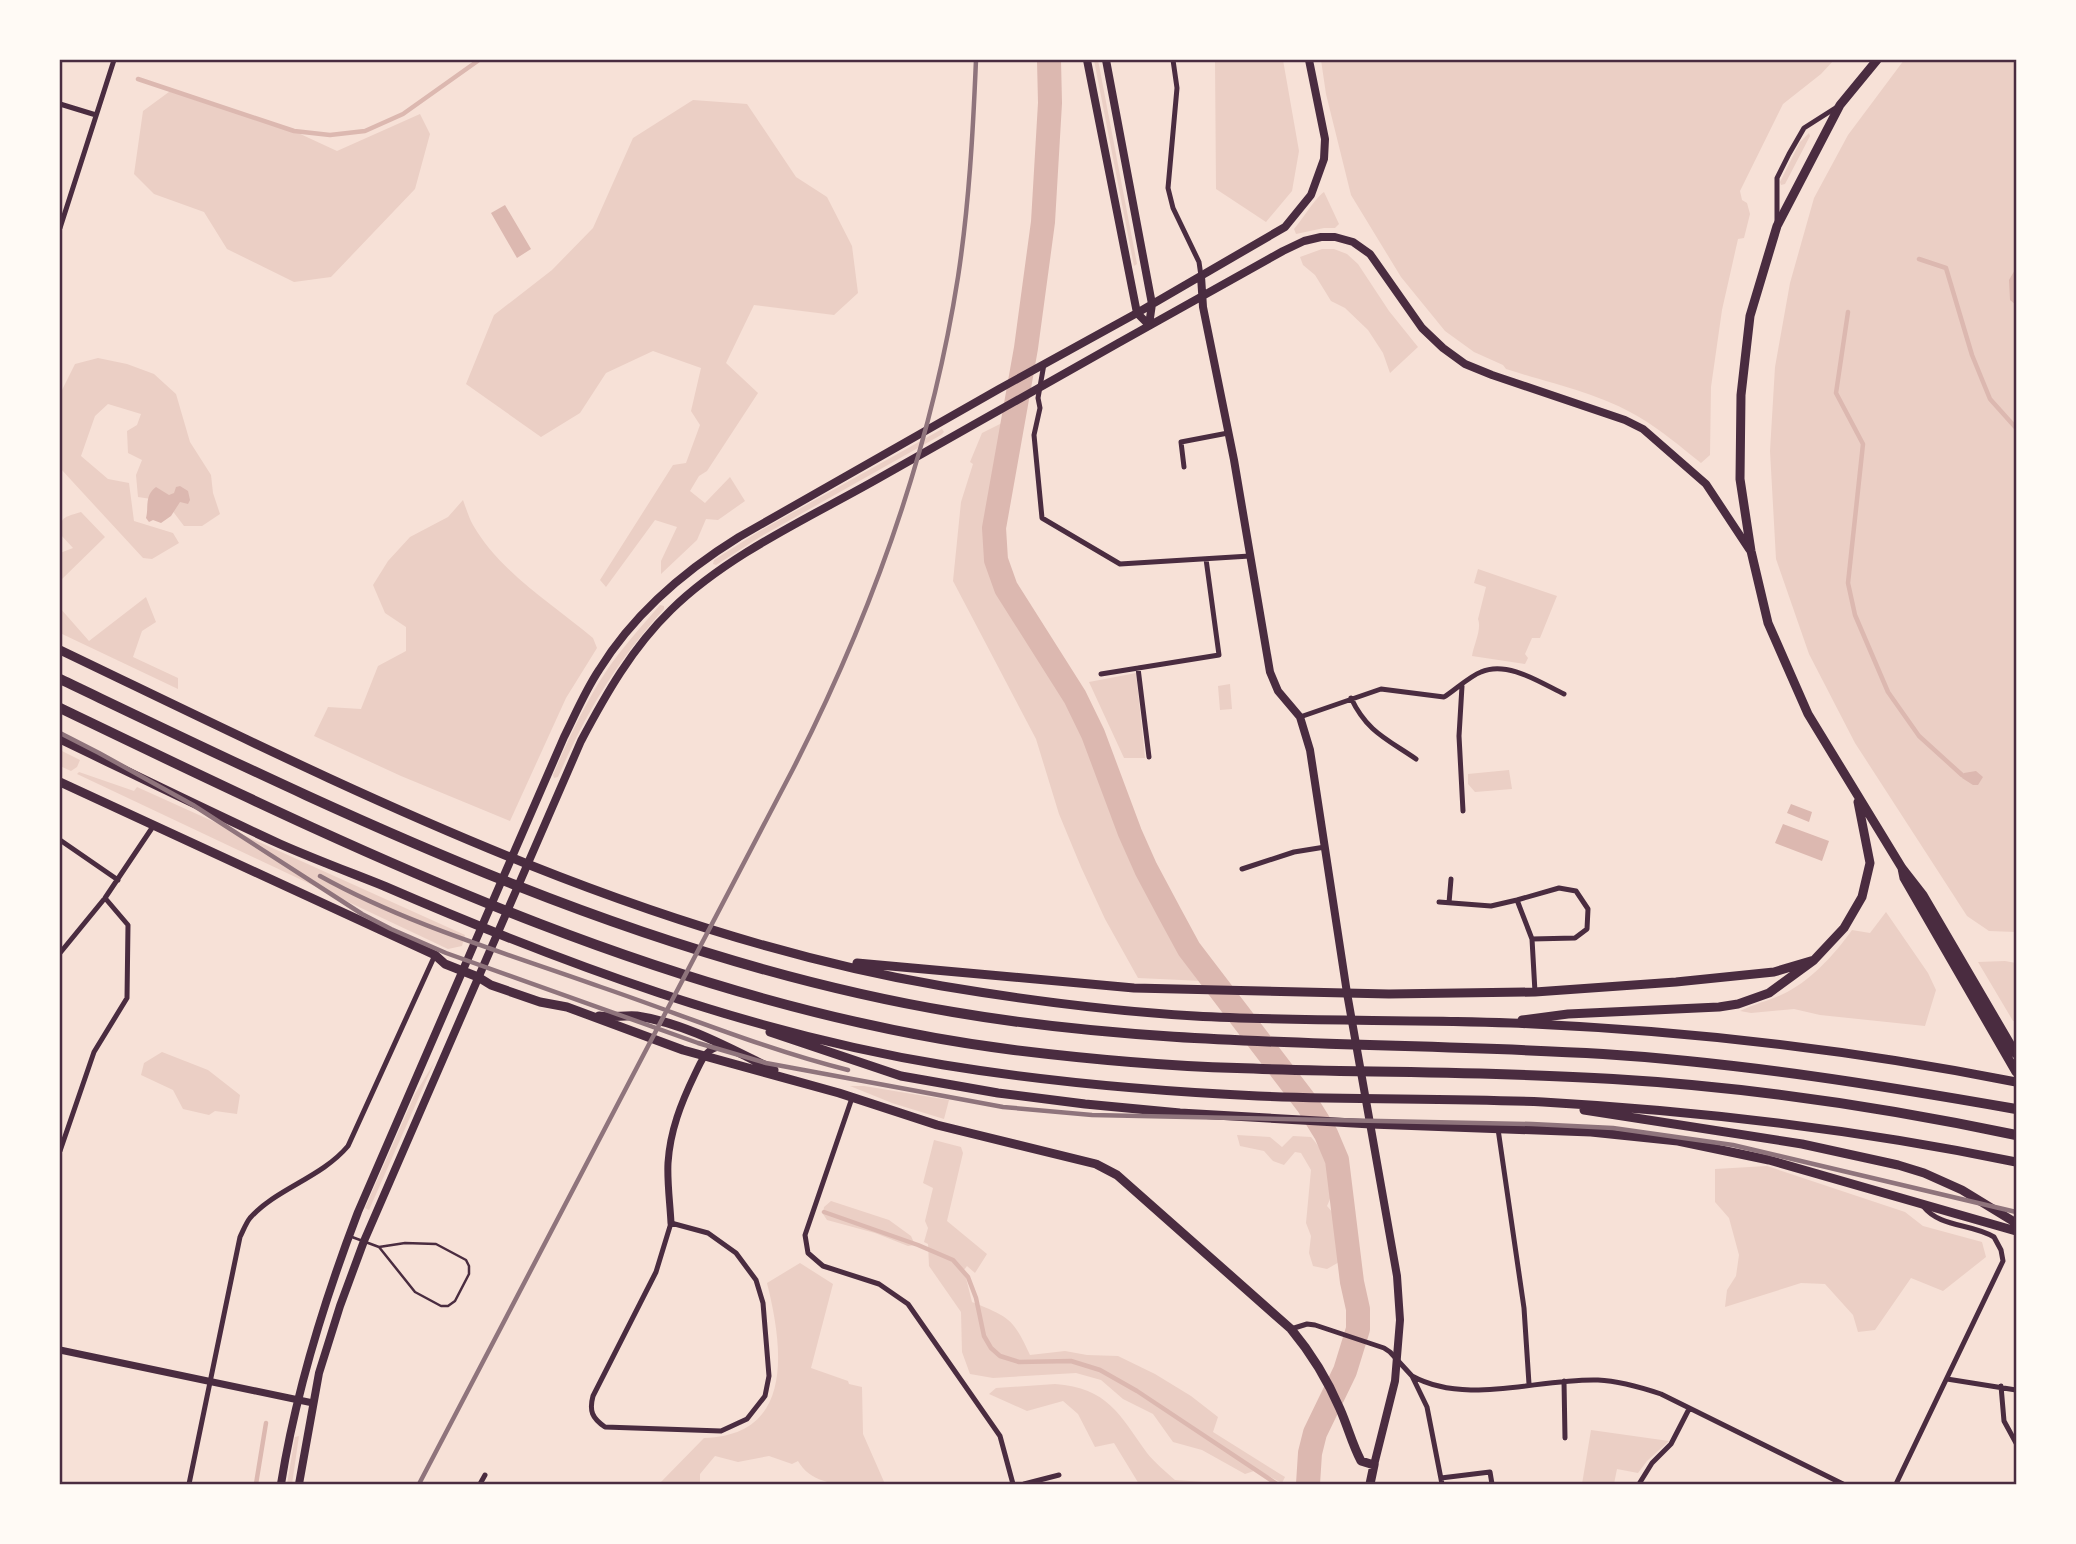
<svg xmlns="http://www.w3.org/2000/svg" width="2076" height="1544" font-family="'PT Sans',sans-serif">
	<rect width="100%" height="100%" fill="#f7e1d7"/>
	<!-- green -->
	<path fill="#ebcfc5" d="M1094,60h4l39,204 -3,2z
		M1215,60h68l16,91 -7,40 -26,31 -50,-33z
		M1321,60h513l-13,14 -38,30 -43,87 2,9 5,3 3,11 -6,24 -6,1 -16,71 -11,77 -1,68 -9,8c-20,-16 -40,-33 -62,-46 -40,-24 -90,-34 -133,-48l-3,-4 -29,-13 -29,-21 -44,-54 -50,-82 -25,-101z
		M1904,60h112v872l-27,-1 -22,-15 -112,-173 -46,-89 -33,-95 -6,-108 5,-84 15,-84 24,-85 34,-63z
		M173,89l110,37 54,25 83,-37 10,20 -15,55 -84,88 -37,5 -67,-33 -23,-37 -50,-18 -20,-20 9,-63z
		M693,100l54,4 49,73 31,20 25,49 6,47 -24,22 -80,-10 -28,58 32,30 -51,78 -8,5 -9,15 15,12 25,-26 15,24 -27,19 -12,-1 -9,21 -36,34v-13l16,-34 -22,-7 -49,67 -6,-7 73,-115 13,-2 14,-38 -9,-14 10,-43 -48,-17 -47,22 -26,40 -39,24 -75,-53 28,-69 58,-45 41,-42 40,-90z
		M1809,133l1,3 -25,48 -4,1 -1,-3 20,-40z
		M1324,192l15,32 -4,4h-11l-28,6 -2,-5c9,-10 21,-31 30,-37z
		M1322,249h12l13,5 11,10 31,47 29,36 -28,26 -7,-20 -15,-23 -23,-22 -14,-7 -16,-26 -12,-10 -3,-8z
		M98,358l29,6 27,10 22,20 14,48 21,33 2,18 7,21 -18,12h-18l-19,-25 -27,-4 -2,-22 6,-15 -14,-7 -1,-22 10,-6 4,-11 -33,-10 -13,12 -14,40 27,23 21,4 5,38 39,12 6,10 -27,16 -9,-1 -83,-90v-74l15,-30z
		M1006,421c-6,36 -22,95 -17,131 1,13 6,24 11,36l75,125 12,24 46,120 40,78 30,46 -65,-3 -33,-59 -24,-52 -22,-53 -23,-75 -83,-158 8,-79 12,-38 -3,-2 12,-29z
		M942,429l2,3 -3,3 -181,102 -44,28 -3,-1 1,-4 44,-28z
		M463,500c3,8 6,18 10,25 27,47 79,79 120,113l4,10 -31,50 -56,123 -109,-45 -87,-40 14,-29 33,2 17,-43 28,-15v-24l-21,-14 -12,-28 15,-24 22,-24 38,-20z
		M81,512l24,25 -45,44v-28l13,-5 -13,-14c-1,-18 6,-17 21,-22z
		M1478,569l79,27 -17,42h-8l-7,16 3,4 -3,6 -53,-8c2,-12 10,-27 6,-37l8,-32 -12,-4z
		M146,597l10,25 -14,9 -9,26 45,21v11l-118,-56v-25l29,33z
		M660,605l4,1v3c-49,55 -76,100 -106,168l-4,1 -1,-3c15,-35 31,-70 52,-102 16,-24 36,-46 55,-68z
		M1136,673l9,85h-21l-35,-76z
		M1230,684l2,25 -12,1 -2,-24z
		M60,750l20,10 -3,7 -6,4 -11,-5z
		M1509,770l3,19 -37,3 -7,-8v-10z
		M79,772l55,19 3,-4 328,148 -3,11 -14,3 -371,-175z
		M1886,912l42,61 8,17 -11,36 -105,-11 -26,-6 -43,4 -11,-2c14,-7 27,-10 41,-16 29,-13 53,-40 71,-65l18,3z
		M2005,961l11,2v58h-3l-35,-59z
		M162,1052l46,18 32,25 -3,19 -22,-3 -6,4 -26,-6 -10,-19 -32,-15 3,-12z
		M434,1063l-65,147 -4,-2 50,-114z
		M850,1086h14l85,14 -5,19 -52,-16z
		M1237,1135l33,2 12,10 11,-11 18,1c16,18 28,45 16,69l13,15 1,13 -4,6 4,21 -14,8 -14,-3 -4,-13 2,-17 -5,-13 5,-53 -10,-17 -6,-1 -11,13 -11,-4 -9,-10 -24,-5z
		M934,1140l27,7 2,6 -16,68 40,33 -12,19 -8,-7 -3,4 8,32c37,15 41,16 58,53l35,-4 22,4 31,1 37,18 36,22 27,21 -5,15 72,45 -3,6 -25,-13 -12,4 -43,-24 -29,-8 -20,-28 -30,-15 -22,-19 -25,-7 -83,5 -23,-4 -8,-22 -1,-40 -32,-46 -1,-22 -4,-2 4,-14 -3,-7 8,-33 -10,-5z
		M1767,1166l138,46 18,14 59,16 4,15 -43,34 -32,-13 -36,52 -17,2 -5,-17 -28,-31 -24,-1 -76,24 2,-17 9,-14 3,-21 -10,-37 -14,-16v-33z
		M831,1201l58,19 22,16 4,9 -7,1 -33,-13 -48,-13 -4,-6 1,-7z
		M800,1263l33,21 -22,84 37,13 1,3 13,3 1,47 22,50c-29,1 -71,6 -87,-23l-6,3 -23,-8 -31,6 -23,-6 -15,18v8l3,2h-44l45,-46c91,-2 79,-91 63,-155z
		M1055,1384c53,4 64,30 92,69 8,10 19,19 28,27l57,4h-93l-25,-41 -19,4 -17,-33 -15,-13 -36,10 -38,-17 7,-6z
		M1591,1430l78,11 -22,20 -9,12 -21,-4 -3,15h-32z
		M299,1436l-7,48h-5l8,-47z"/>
	<!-- water -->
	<path fill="#dcb8b0" d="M505,205l26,44 -14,9 -26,-45z
		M2016,268v37l-6,-5 -1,-20z
		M180,486l8,5 2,9 -2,4 -8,-2 -9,14 -10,7 -8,-3 -4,2 -3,-4c3,-11 -2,-22 10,-31l13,8 5,-2 2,-6z
		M1976,771l7,6 -5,8h-5l-11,-7 2,-5z
		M1791,804l21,8 -3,10 -22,-9z
		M1783,824l46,17 -7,20 -47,-18z"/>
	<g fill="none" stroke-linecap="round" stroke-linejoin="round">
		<!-- stream -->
		<path stroke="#dcb8b0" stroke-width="4.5" d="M138,79l156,52 36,4 35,-4 38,-17 76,-54
			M1919,259l27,9 26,87 18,44 26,29
			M1848,312l-12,81 27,51 -15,139 7,32 33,77 31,44 43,39
			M824,1212l94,33 35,15 15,17 8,21 8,38 7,12 9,8 19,6 52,-1 29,9 37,21 140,93
			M256,1484l10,-61"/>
		<!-- river -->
		<path stroke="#dcb8b0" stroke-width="24" d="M1049,60l1,43 -7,119 -17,126 -32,180 2,32 10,28 69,109 18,37 37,99 16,36 24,45 19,35 119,156 18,29 11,26 15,122 6,27v20l-13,42 -30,62 -5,20 -2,31"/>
		<!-- service -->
		<path stroke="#4a2c40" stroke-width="2.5" d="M352,1237l27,10 26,-4 31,1 30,16 3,6v8l-14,27 -7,5h-7l-26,-14 -36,-45"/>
		<!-- minor -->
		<path stroke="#4a2c40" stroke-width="5" d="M1173,60l4,28 -9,100 5,20 26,54 2,14
			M60,104l36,11
			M1777,222v-44l12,-24 15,-26 33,-21
			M60,228l54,-168
			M1044,364l-6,34 2,10 -6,27 8,83 78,46 130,-8
			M1184,467l-3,-25 47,-9
			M1138,668l11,89
			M1101,674l118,-19 -13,-96
			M1462,686l-3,50 4,75
			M1351,698c16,34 36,41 65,61
			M1300,717l81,-28 63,8c11,-7 26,-21 37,-25 26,-12 60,11 83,22
			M60,840l58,40
			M1242,869l52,-17 31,-5
			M1517,900l15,39 3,53
			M1439,902l52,4 26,-6 42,-12 17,3 12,18 -1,20 -12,9 -43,1
			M1449,903l2,-24
			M60,953l45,-55 49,-73
			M852,1098l-47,137 3,18 15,13 56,18 29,20 92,132 13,48
			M1498,1129l26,179 5,76
			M60,1151l34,-99 33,-54 1,-73 -23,-27
			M671,1223l37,10 28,20 20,27 7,23 6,73 -4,20 -18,23 -26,12 -116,-4c-13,-9 -16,-16 -12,-31l63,-124z
			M1291,1329l16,-5 8,1 69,23 6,4 22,24 15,31 15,77
			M1412,1376c55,30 126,2 186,4 22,1 42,7 63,14l182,90
			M1947,1379l69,11
			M1564,1381l1,57
			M2001,1386l3,35 12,22
			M1441,1478l49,-6 2,12
			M189,1484l51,-247c3,-6 6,-14 10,-19 27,-30 71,-40 98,-72l87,-191
			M480,1484l5,-9
			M1024,1484l35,-9
			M1639,1484l13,-21 19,-19 18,-35
			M1896,1484l107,-223 -2,-11 -7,-13c-23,-14 -54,-9 -71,-31"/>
		<!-- tertiary -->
		<path stroke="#4a2c40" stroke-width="7" d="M671,1223c-1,-20 -4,-41 -3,-60 2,-32 13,-60 27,-89 7,-14 10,-26 28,-28
			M60,1350l253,53"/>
		<!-- secondary -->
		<path stroke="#4a2c40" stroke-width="8" d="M1087,60l50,253 12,12
			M1106,60l46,244 -3,21
			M1201,276l2,31 31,153 36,212 8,19 22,26 10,33 37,243 50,283 3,44 -5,61 -21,84
			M281,1484c15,-94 43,-183 77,-272l206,-475c11,-22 21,-46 35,-67 34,-55 85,-99 140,-133l260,-148 138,-76 148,-86 26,-32 13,-36 1,-20 -16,-79
			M299,1484l20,-111 21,-67 24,-65 217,-500c25,-47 51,-93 90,-131 57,-56 140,-93 210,-133 133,-76 268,-151 402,-226l21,-10 17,-4h14l18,5 17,12 52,74 21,20 22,16 27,11 133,45 18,9 63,55 43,65"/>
		<!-- primary -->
		<path stroke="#4a2c40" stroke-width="9" d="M1877,60l-37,45 -63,121 -27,90 -9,79 -1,84 11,72 17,72 40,91 94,154 21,27 93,159
			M60,650c282,135 570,283 882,336 84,14 169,25 253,30 105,6 211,3 316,7 170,7 339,26 505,59
			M60,739c73,35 146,71 220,105 34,15 69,28 104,42 180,78 366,147 560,179 104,17 209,26 314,31 95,4 190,2 285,6 159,9 317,28 473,60
			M60,782l375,173 10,9 33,13 13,8 49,17 27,5 116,43 156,43 98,32 159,39 21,11 174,154c20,24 37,52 49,80 8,18 12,35 21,52l13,4 -4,19
			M1902,868l2,10 112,194
			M857,963l277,25 255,6 146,-2 141,-10 98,-10 40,-12
			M599,1016c12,2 25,-1 38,0 48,7 94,33 137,54
			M1522,1020l46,-6 151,-7 19,-3 31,-11 45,-33 30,-32 18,-31 8,-34 -12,-61
			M770,1032l131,44 97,17 87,11 95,9 191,11 220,8 87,9 91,19 247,71
			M1584,1110l218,34 96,21 26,8 38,17 54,33"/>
		<!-- motorway -->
		<path stroke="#4a2c40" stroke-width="10" d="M60,679c287,137 576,280 893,333 215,37 433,29 650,42 139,9 276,31 413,55
			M60,708c304,146 614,299 954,342 74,9 148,16 223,18 125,5 251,3 376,11 136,8 270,28 403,56"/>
		<!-- rail -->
		<path stroke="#8f747c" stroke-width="4.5" d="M60,733l39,20 94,52 169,109 29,15 55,24 252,90 68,20 237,44 89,8 440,9 81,4 120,17 283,67
			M320,876c88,49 186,77 281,111 82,28 163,62 247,83
			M419,1484l374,-715c79,-155 138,-320 165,-492 11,-72 15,-145 18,-217"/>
	</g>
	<!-- border -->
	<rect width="2076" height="1544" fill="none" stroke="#fffaf5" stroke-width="122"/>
	<rect x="61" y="61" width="1954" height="1422" fill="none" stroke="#4a2c40" stroke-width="2.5"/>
</svg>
